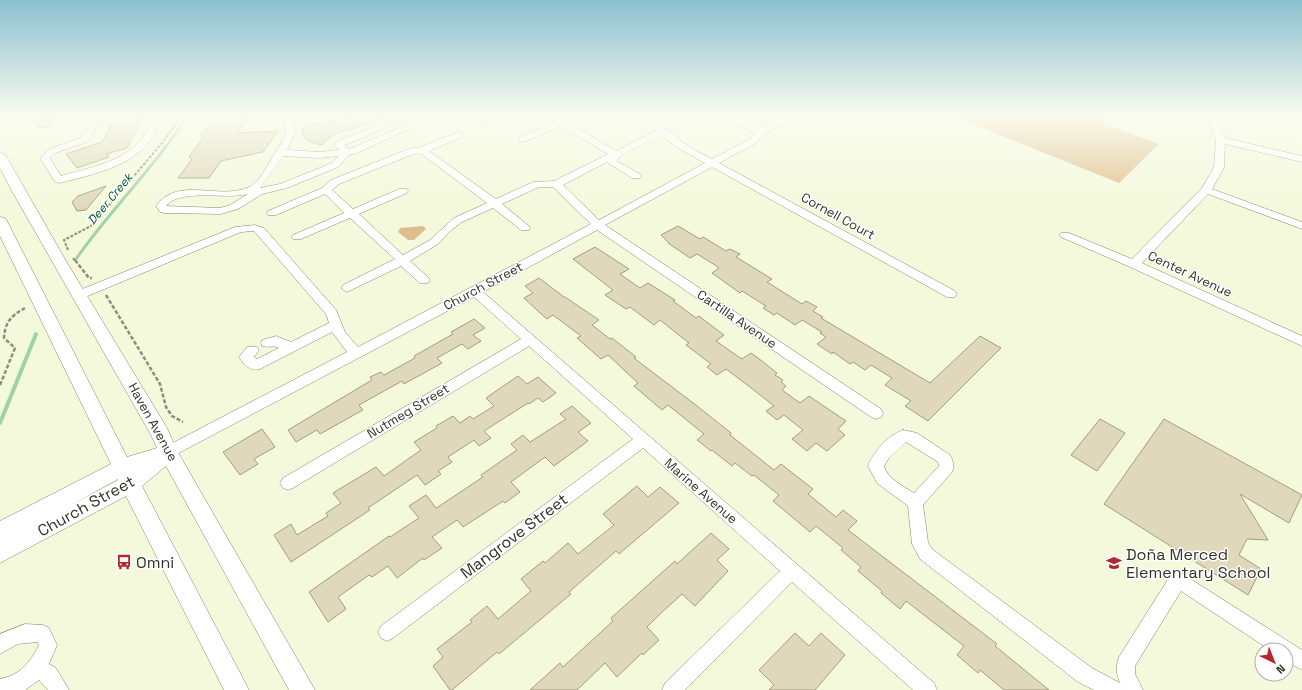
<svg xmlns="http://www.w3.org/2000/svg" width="1302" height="690" font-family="'Space Grotesk',sans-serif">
	<rect width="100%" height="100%" fill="#f4f9db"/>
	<!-- green -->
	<path fill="#debe8e" d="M950,115h162l-10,8 57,21 -40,39z
		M423,226l3,3 -12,11h-6l-10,-8 2,-4z"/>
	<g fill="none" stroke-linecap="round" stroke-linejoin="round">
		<!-- stream-far1 -->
		<path stroke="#a0d2aa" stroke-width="3" d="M76,259c35,-50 79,-92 112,-144"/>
		<!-- stream -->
		<path stroke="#a0d2aa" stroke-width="4" d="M0,423l36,-89"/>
	</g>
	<!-- building -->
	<path fill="#dfd8bb" stroke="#a49d81" d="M53,115h5l-9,12 -11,1 -5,-7z
		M117,115h27l-17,33 -21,6 3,3 -32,11 -11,-14 36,-12z
		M219,115l33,1 -15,17 41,-2 -15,21 -42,9 -12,17h-31l14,-19 -3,-2 14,-20 -2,-2z
		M354,115h35l-39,16 -2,-2 -14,5 -13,11 -12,-4 -7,-7 1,-6 3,-5 18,1z
		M106,186l-20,24 -9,1 -5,-9 6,-6z
		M678,226l22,13 3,-2 23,14 4,-2 10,5 -4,3 36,22 -5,3 35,22 4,-3 11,6 -4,4 10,6 -2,1 109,65 50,-47 21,12 -73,73 -23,-15 6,-5 -26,-16 7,-7 -21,-13 -6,5 -12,-8 -3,2 -17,-12 -1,2 -15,-10 9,-7 -6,-4 2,-1 -20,-12 -7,5 -18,-12 -3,2 -11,-7 3,-2 -24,-15 -2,2 -28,-20 7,-5 -4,-3 -18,-11 -7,4 -22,-15h1l-8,-8z
		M595,247l34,22 -9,5 20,14 8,-5 27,17 -2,1 23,17 3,-2 9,7 16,12 -8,6 20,14 6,4 9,-6 11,8 15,12 -2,2 8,5 -2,2 5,4 -4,4 18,13 9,-7 37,25 -8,8 7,6 -18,16 -11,-8 -9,8 -15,-12 11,-9 -19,-15 -7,5 -11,-9 8,-5 -24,-19 -24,-18 -9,6 -10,-8 4,-3 -25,-19 3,-2 -29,-23 -6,5 -24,-18 -4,2 -21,-14 8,-5 -40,-31z
		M539,278l25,19h1l34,23 -7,5 18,14 2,-1 24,19 -2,1 63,48 34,27 -1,2 44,35 7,-6 32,25 -5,5 28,23 7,-7 14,11 -9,9 149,114 -2,2 54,44h-45l-24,-20 -2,3 -21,-18 7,-9 -58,-45 -6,8 -19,-16 1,-2 -24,-20 3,-4 -20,-17 2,-2 -27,-22 -6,6 -37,-31 6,-6 -25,-20 -2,1 -17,-13 -3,3 -20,-16 -1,1 -14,-11 7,-6 -36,-29 -6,5 -28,-24 4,-3 -30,-28 -7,4 -24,-21 4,-2 -28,-21 -6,4 -8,-7 -15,-14 9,-5 -8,-7z
		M474,319l11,9 -12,7 8,6 -13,8 -6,-5 -25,14 5,5 -38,21 -2,-3 -43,24 4,5 -43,24 -3,-4 -21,12 -8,-12 84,-50 -2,-3 11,-5 3,3 31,-17 -1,-2 39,-22 -2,-2z
		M518,376l9,8 11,-7 18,16 -13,9 -5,-4 -9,6 -1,-1 -44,28 7,7 -12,8 -5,-6 -26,17 4,5 -14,9 3,3 -16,11 -8,-10 -49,33 2,2 -79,52 -17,-27 17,-11 6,11 31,-19 -2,-3 15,-10 -8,-10 43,-26 8,9 37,-26 -7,-8 23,-14 -1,-2 17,-10 7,7 10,-7 3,3 21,-13 -8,-8z
		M572,406l19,17 -13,9 10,9 -34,25 -9,-9 -34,25 9,10 -15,11 -2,-2 -40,26 -6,-7 -25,17 10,11 -18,12 -1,-2 -26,20 -9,-12 -16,11 -3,-2 -31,22 8,12 -18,13 -19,-30 80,-56 1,1 29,-19 -10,-12 17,-11 10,13 2,-1 45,-30 -2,-2 36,-25 -6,-6 12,-9 7,7 36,-23 -6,-5z
		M1100,419l25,14 -28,38 -26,-16z
		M1164,419l138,76 -13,28 -49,-29 28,46 -21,-1 -8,16 22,14 -13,26 -144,-91z
		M262,429l13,18 -21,12 4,5 -18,11 -17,-23z
		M637,486l11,11 12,-10 19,16 -60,51 -3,-3 -47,41 2,2 -72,60 -2,-2 -45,38h-2l-17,-24 10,-9 -6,-8 35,-27 -2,-2 17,-14 11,13 33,-28 -10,-12 22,-18 2,2 23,-20 10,11 36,-29 -11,-11z
		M711,533l18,16 -12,11 11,11 -33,35 -13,-12 -22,20 -13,13 12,13 -16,15 -1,-2 -25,24 -12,-14 -28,27h-47l30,-27 3,4 50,-46 -2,-3 28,-25 36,-32 2,3z
		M795,633l14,13 12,-13 24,22 -30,35h-46l5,-5 -15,-15z"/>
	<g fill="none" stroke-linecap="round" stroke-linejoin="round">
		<!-- minor casing -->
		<g stroke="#82866b" stroke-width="1">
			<path id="minor" d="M96,115h8l-17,27 -32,11 -5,5 11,18c27,-8 62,-14 81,-37 5,-7 8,-17 13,-24h8c-5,10 -9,21 -16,30 -21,23 -59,31 -88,38l-4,-1 -15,-24 9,-9 32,-11z
				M272,115h14l-4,3 -9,-1z
				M291,115h9l-6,7 1,11 -8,17 33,2 19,-2 -5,-6 2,-2 69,-27h11l-71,30 3,4 4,-1 78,-33h10l-83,38 -8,2 -11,12 -51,21 -25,6 -24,15 -17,5 -57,-1 -4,-1 -4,-6c22,-31 63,-5 93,-19 12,-6 19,-23 26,-34 6,-9 14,-19 9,-31zM283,156l37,2 18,-2 -6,7 -52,21 -20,4zM248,194l-18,11 -10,3 -54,-2c14,-18 60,-6 82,-12z
				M496,115h11l-19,9h-6l-2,-2z
				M545,115h10l7,4 10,-4h11l-1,2 -13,6 47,28 40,-20 -27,-16c22,-4 39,18 56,29 8,6 18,10 27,15l38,-20 5,-6 -33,-16 -1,-2h10l30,13 26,-13h10l-1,2 -32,17 -8,9 -37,20 236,128 2,3 -2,3h-8l-235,-130 -107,58 276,184 2,4 -2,4 -5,2 -5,-2 -274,-187 -114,62 451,391 3,7h-24l-121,-108 -107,108h-23l3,-7 115,-112 -137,-123 -250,190 -6,3 -6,-3 -3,-6 3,-6 252,-187 -104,-93 -236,142 -5,2 -5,-2 -3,-5 3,-5 238,-139 -47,-42 -301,159 -5,2 -5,-2 -2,-4 2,-4 184,-96 -15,-20 -72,37c-9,3 -16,-4 -21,-12l8,-10h10l2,3 -5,7 3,2 22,-11c-6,-3 -10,0 -17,-2l-1,-3 1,-3 14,-4 15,6 38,-19 -3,-9 -72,-83 -13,1 -158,66h-8l-2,-3 2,-3 160,-65 20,-2 9,3 72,82 9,22 13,15 233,-123 -38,-37h-14l-37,17 27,22 1,2 -1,2h-8l-28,-22 -31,14 -13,10 -11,12 -28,17 18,16 2,3 -2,3h-8l-19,-17 -54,26 -6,-4 2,-3 52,-26 -45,-41 -49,21h-8l-2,-2 2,-2 51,-22 -19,-19 -49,21h-8l-1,-2 1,-2 54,-23 9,-8 75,-30 14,-3 39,-15 3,1v4l-33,14 67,48 37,-17 21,-1 54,-27 -47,-28 -35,15h-6v-4l35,-15zM661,135l17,13 27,15 -106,57 -36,-35 44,-23 25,16h8l1,-2 -1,-2 -23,-13 3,-5zM420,153l67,50 -33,15 -24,22 -27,15 -44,-41 48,-21 1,-2 -1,-2h-8l-46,20 -21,-19 7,-6 72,-29z
				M1206,115h8l11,23 77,18v6l-77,-18 -1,23 -12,22 90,33v7l-94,-35 -66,69 160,73v10l-172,-79 -69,-30 -2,-2 2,-2h8l63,26 70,-71 12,-21 2,-27z
				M903,430l14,3 33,22c3,6 5,11 2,17l-29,33 5,37 4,7 160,119 28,15 3,7h-29l-16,-8 -158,-123 -8,-15 -4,-38 -31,-23 -9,-17c6,-15 20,-31 35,-36zM906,442l32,20 1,4 -25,27c-10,-6 -27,-15 -30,-27l5,-8z
				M1178,571l124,79v20l-16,-9v-11h-16l-89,-59 -46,75v8l8,16h-20c-5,-12 -9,-20 -4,-33l53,-84z
				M25,624l18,1 6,3 8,17 -8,19 7,4 13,22h-21l-9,-10 -14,10h-25v-11c20,-4 30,-16 39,-34l-2,-3 -19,2 -18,10v-20z"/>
		</g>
		<!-- major casing -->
		<g stroke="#82866b" stroke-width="1">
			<path id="major" d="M0,152l6,4 60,105 101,167 9,21 139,241h-26l-123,-224 -24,20 107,204h-25l-98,-194 -126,67v-21l2,-1 -2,1v-21l111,-57 -111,-228v-19l5,1 2,3 120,236 30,-9 -6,-13 -139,-244 -12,-23zM118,479v1l-47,25z"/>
		</g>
		<!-- path-far1 -->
		<path stroke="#8c907b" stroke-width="2" stroke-dasharray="3 1.5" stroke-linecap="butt" d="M68,250l-4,-10 27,-14 72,-84 19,-27
			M73,258l2,3"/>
		<!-- path -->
		<path stroke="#8c907b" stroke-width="2.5" stroke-dasharray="4 2" stroke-linecap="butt" d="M75,260l14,18h3
			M106,295l54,89 6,23 6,9 11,6
			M0,385l15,-37 -11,-10c1,-16 7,-22 21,-30"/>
		<!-- minor -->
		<use href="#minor" fill="#fff" fill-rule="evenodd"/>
		<!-- major -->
		<use href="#major" fill="#fff" fill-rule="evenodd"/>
	</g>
	<!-- sky -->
	<linearGradient id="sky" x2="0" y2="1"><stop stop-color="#8bc0cf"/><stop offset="0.55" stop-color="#fafcef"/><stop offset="1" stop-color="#fafcef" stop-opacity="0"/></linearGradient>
	<rect width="1302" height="211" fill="url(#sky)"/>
	<!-- icons -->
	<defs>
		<g id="bus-bare" transform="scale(1.2)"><path d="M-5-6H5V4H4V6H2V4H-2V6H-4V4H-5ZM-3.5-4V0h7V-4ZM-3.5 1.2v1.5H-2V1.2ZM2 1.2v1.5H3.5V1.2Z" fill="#b62530" stroke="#fff" stroke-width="2.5" paint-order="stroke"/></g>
		<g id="school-bare" transform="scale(1.2)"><path d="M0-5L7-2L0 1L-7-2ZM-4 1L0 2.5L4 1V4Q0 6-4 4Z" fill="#b62530" stroke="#fff" stroke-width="2.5" paint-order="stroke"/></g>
	</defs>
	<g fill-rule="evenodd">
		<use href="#bus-bare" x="124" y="562"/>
		<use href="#school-bare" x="1114" y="563"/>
	</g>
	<g text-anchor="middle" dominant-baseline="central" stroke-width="3" stroke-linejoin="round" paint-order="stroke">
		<!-- far-water labels -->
		<g font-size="12" font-style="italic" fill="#005324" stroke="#fff">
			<text transform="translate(110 199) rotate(-50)">Deer Creek</text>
		</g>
		<!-- street labels -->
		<g font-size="13" fill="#313327" stroke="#fff">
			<text transform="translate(838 216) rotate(29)">Cornell Court</text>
			<text transform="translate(1190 274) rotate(25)">Center Avenue</text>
			<text transform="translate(483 286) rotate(-28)">Church Street</text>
			<text transform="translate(737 319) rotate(34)">Cartilla Avenue</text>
			<text transform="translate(408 411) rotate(-31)">Nutmeg Street</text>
			<text transform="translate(153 422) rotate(61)">Haven Avenue</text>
			<text transform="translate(701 491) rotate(41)">Marine Avenue</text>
		</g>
		<!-- near-street labels -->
		<g font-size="16" fill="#313327" stroke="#fff">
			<text transform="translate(86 506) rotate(-29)">Church Street</text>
			<text transform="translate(514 536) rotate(-37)">Mangrove Street</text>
		</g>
		<!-- near-poi labels -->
		<g font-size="16" fill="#313327" stroke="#fff" text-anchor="start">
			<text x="1126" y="554">Doña Merced<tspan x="1126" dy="18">Elementary School</tspan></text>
			<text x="136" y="562">Omni</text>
		</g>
	</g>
	<!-- north arrow -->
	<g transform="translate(1274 662) rotate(137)"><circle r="19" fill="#ffffff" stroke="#adada9"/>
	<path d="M0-3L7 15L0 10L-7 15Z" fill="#b62530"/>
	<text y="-6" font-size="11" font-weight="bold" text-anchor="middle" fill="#313327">N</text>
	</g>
</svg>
